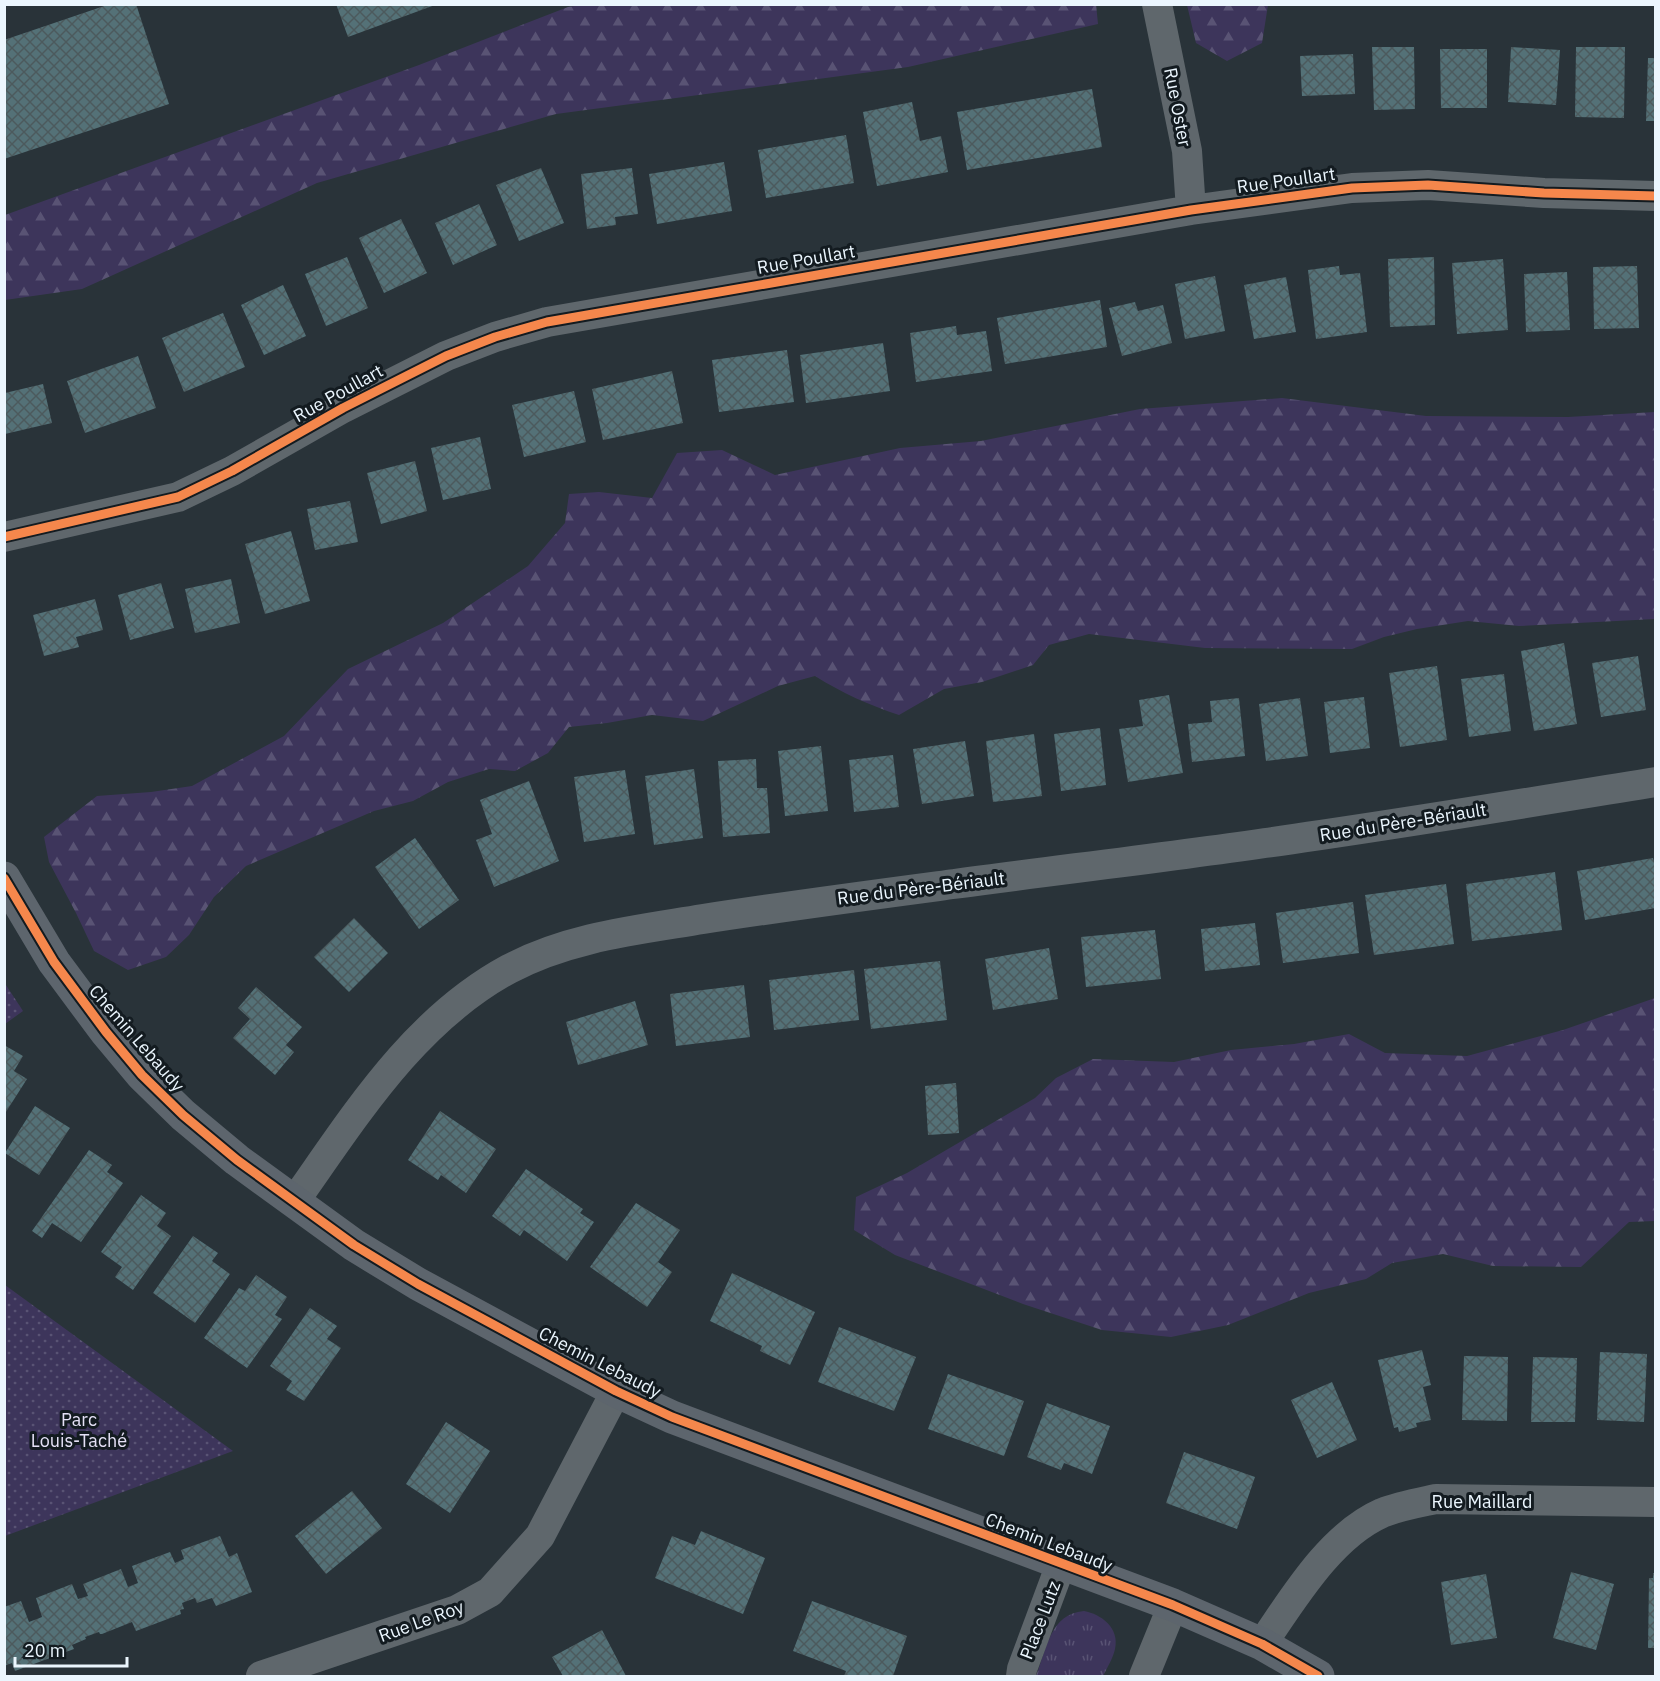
<svg xmlns="http://www.w3.org/2000/svg" width="1660" height="1681" font-family="'IBM Plex Sans',sans-serif">
	<defs>
		<pattern id="grass-tufts" width="24" height="20" patternUnits="userSpaceOnUse" patternTransform="scale(1.5)"><rect width="24" height="20" fill="#3d355b"/><path d="M3 7l-1-3M5 7V3M7 7l1-3M15 17l-1-3M17 17v-4M19 17l1-3" fill="none" stroke="#595374"/></pattern>
		<pattern id="forest-firs" width="22" height="20" patternUnits="userSpaceOnUse" patternTransform="scale(1.5)"><rect width="22" height="20" fill="#3d355b"/><path d="M5 1l3.5 6h-7zM16 11l3.5 6h-7z" fill="#595374"/></pattern>
		<pattern id="park-dots" width="8" height="8" patternUnits="userSpaceOnUse" patternTransform="scale(1.5)"><rect width="8" height="8" fill="#3d355b"/><path d="M2 2h.1M6 6h.1" fill="none" stroke="#595374" stroke-width="1.8" stroke-linecap="round"/></pattern>
		<pattern id="building-cross-hatch" width="8" height="8" patternUnits="userSpaceOnUse" patternTransform="scale(1.5)"><rect width="8" height="8" fill="#547177"/><path d="M0 0l8 8M0 8l8-8" fill="none" stroke="#4c5a5d"/></pattern>
	</defs>
	<rect width="100%" height="100%" fill="#293339"/>
	<!-- grass -->
	<path fill="url(#grass-tufts)" d="M1084,1611c17,3 36,17 31,38 -2,9 -8,19 -12,27h-67c11,-28 14,-62 48,-65z"/>
	<!-- forest -->
	<path fill="url(#forest-firs)" d="M587,4h509l2,20 -190,43 -352,47 -239,69 -235,106 -77,11v-85l414,-150 149,-58z
		M1187,5h81l-6,38 -35,18 -31,-18z
		M1282,398l144,18 142,1 87,-5v207l-136,7 -51,-5 -51,8 -33,8 -32,12 -147,-1 -116,-14 -40,11 -16,20 -51,17 -38,7 -45,26c-30,-10 -57,-22 -84,-39l-37,10 -75,35 -51,-6 -45,8 -38,4 -21,26 -33,18 -26,-2 -41,13 -35,19 -39,10 -128,55 -32,31 -25,38 -23,22 -38,13 -34,-19 -18,-38 -27,-51 -5,-25 53,-41 54,-4 41,-6 92,-50 64,-67 95,-46 85,-57 37,-43 4,-29 30,-2 53,6 25,-45 45,-3 53,25 125,-27 81,-7 159,-32z
		M1655,998v223l-26,1 -48,45 -88,-1 -50,-12 -51,9 -26,16 -57,14 -81,32 -57,12 -69,-7 -79,-26 -128,-49 -41,-25 2,-33 51,-24 128,-75 21,-20 37,-19 81,3 57,-12 63,-6 55,-10 36,19 82,3 96,-26z"/>
	<!-- park -->
	<path fill="url(#park-dots)" d="M4,982l19,29 -18,13h-1z
		M5,1285l228,166 -228,85z"/>
	<!-- building -->
	<path fill="url(#building-cross-hatch)" d="M110,4h26l33,100 -165,55v-119z
		M336,4h99v1l-87,32z
		M1372,47h42l1,62 -41,1z
		M1511,47l49,3 -4,55 -48,-3z
		M1576,47h49l-1,71 -49,-1z
		M1440,49h47v59h-46z
		M1353,54l2,40 -53,2 -2,-40z
		M1648,58h8v63h-10z
		M1092,89l10,58 -135,23 -10,-58z
		M912,102l8,39 21,-5 7,36 -71,14 -14,-74z
		M846,135l8,48 -88,15 -8,-48z
		M724,162l8,49 -75,13 -8,-50z
		M541,168l23,55 -45,18 -23,-56z
		M632,168l6,46 -23,3 1,8 -29,4 -6,-55z
		M479,204l18,41 -44,20 -18,-42z
		M401,219l26,54 -43,20 -25,-55z
		M347,257l21,51 -42,18 -21,-52z
		M1434,257l1,68 -45,2 -2,-68z
		M1503,259l5,71 -51,4 -5,-71z
		M1339,266l1,9 20,-2 7,59 -51,7 -8,-69z
		M1637,266l2,62 -45,1 -1,-62z
		M1567,272l3,58 -44,2 -2,-58z
		M1215,276l10,55 -40,8 -10,-55z
		M1286,277l10,55 -42,7 -10,-54z
		M283,285l23,51 -42,19 -23,-50z
		M1100,300l7,47 -102,17 -8,-46z
		M1135,302l3,9 25,-6 9,38 -50,13 -13,-48z
		M223,313l22,54 -61,25 -22,-54z
		M956,326l1,9 29,-4 6,40 -76,11 -6,-49z
		M883,343l7,48 -84,12 -6,-48z
		M787,350l7,52 -75,10 -7,-52z
		M138,356l18,52 -71,25 -18,-52z
		M672,371l11,52 -80,17 -11,-51z
		M43,384l9,39 -47,11v-41z
		M574,391l12,51 -62,15 -12,-52z
		M480,437l11,52 -48,11 -12,-52z
		M415,461l12,50 -46,13 -14,-51z
		M350,501l8,41 -43,8 -8,-41z
		M291,531l19,70 -45,13 -20,-70z
		M231,579l9,44 -45,10 -10,-44z
		M161,583l13,45 -44,12 -12,-45z
		M95,599l8,31 -27,7 3,10 -35,9 -11,-41z
		M1564,643l13,81 -43,7 -13,-80z
		M1638,656l8,54 -45,7 -9,-54z
		M1437,666l10,74 -47,7 -11,-74z
		M1504,674l7,57 -42,6 -8,-58z
		M1169,695l14,78 -55,9 -9,-53 24,-3 -4,-26z
		M1364,697l6,51 -40,5 -6,-51z
		M1239,698l6,58 -53,6 -4,-38 24,-2 -2,-21z
		M1300,698l8,58 -42,5 -7,-57z
		M1100,728l6,57 -45,6 -7,-57z
		M1034,734l8,62 -49,6 -7,-61z
		M965,741l9,55 -52,8 -9,-55z
		M821,746l7,65 -43,5 -7,-65z
		M893,755l6,52 -45,5 -5,-52z
		M756,759l1,29h10l3,45 -47,4 -5,-76z
		M694,769l9,69 -49,7 -9,-69z
		M625,770l10,64 -51,8 -10,-65z
		M529,781l30,80 -65,26 -18,-47 16,-6 -12,-34z
		M415,838l44,62 -40,29 -44,-62z
		M1653,858l3,13v37l-71,12 -8,-49z
		M1555,872l7,58 -90,11 -6,-57z
		M1446,884l8,60 -80,11 -9,-60z
		M1353,902l6,51 -76,10 -7,-50z
		M354,918l34,35 -39,39 -35,-35z
		M1255,923l5,42 -55,6 -4,-42z
		M1155,930l6,49 -75,8 -5,-50z
		M1049,948l9,51 -65,11 -8,-51z
		M940,961l7,59 -76,9 -7,-60z
		M854,970l5,50 -85,10 -5,-50z
		M744,985l6,52 -74,9 -6,-52z
		M256,987l46,40 -16,18 8,7 -19,23 -42,-37 17,-19 -12,-11z
		M635,1001l13,44 -70,20 -12,-43z
		M4,1045l19,11 -9,15 13,8 -23,36z
		M956,1083l3,50 -31,2 -3,-49z
		M35,1106l35,22 -31,47 -34,-22z
		M440,1111l56,38 -30,44 -25,-18 -3,5 -30,-20z
		M89,1150l23,15 -5,7 16,11 -42,59 -29,-19 -10,15 -10,-7z
		M526,1169l57,40 -3,4 14,9 -27,39 -43,-31 -4,6 -28,-20z
		M141,1195l25,18 -9,13 14,10 -38,54 -18,-13 7,-10 -21,-15z
		M636,1203l44,27 -22,32 14,10 -25,35 -57,-40z
		M193,1236l25,17 -6,8 18,13 -35,49 -42,-30z
		M732,1273l83,39 -25,53 -30,-14 2,-5 -52,-25z
		M256,1275l31,22 -12,18 7,4 -35,49 -43,-30 35,-50 6,3z
		M310,1308l27,18 -10,13 14,9 -37,53 -18,-11 6,-9 -22,-15z
		M839,1327l77,30 -22,54 -76,-29z
		M1422,1350l9,35 -8,2 8,33 -15,3 1,4 -18,5 -1,-5 -4,1 -16,-68z
		M1600,1352l47,2 -3,68 -47,-2z
		M1464,1356l44,1 -1,64 -45,-1z
		M1533,1357l44,1 -2,64h-44z
		M948,1374l76,27 -20,55 -76,-27z
		M1332,1382l25,58 -40,18 -26,-58z
		M1047,1403l63,23 -18,48 -28,-11 -3,7 -34,-13z
		M446,1422l44,29 -40,62 -44,-29z
		M1184,1452l71,25 -18,52 -71,-26z
		M352,1491l30,37 -56,46 -31,-38z
		M701,1531l64,27 -22,56 -88,-36 17,-42 23,9z
		M220,1536l9,21 8,-4 15,39 -36,14 -4,-8 -15,5 -2,-5 -13,5 2,6 -4,1 1,4 -45,17 -4,-9 -30,12h-2l-1,-2 -14,5 1,2 -14,6 2,4 -59,22 -3,-8 -8,3v-59l17,-6 8,21 13,-5 -6,-19 36,-14 6,15 10,-3 -5,-12 38,-15 7,18 10,-4 -6,-17 38,-14 5,11 9,-4 -3,-9z
		M1571,1572l43,12 -18,66 -43,-12z
		M1653,1573h3v75h-8l1,-70h4z
		M1486,1574l11,64 -46,7 -10,-63z
		M812,1601l95,35 -14,40h-49l2,-5 -53,-20z
		M602,1630l24,46h-63l-11,-19z"/>
	<g fill="none" stroke-linecap="round" stroke-linejoin="round">
		<!-- street -->
		<path stroke="#5f676c" stroke-width="30" d="M1157,4l30,147 4,59
			M4,537l174,-40 54,-26 111,-63 103,-52 49,-19 52,-15 644,-112 161,-22 76,-3 116,8 112,3
			M294,1202c61,-86 119,-181 215,-233 60,-32 128,-39 194,-50 84,-13 168,-24 251,-35 104,-14 208,-26 311,-41 130,-18 260,-40 391,-61
			M1262,1644c31,-45 68,-108 120,-131 17,-7 35,-10 54,-14l220,3
			M261,1676l196,-66 33,-18 50,-56 76,-145
			M1021,1676l1,-7 39,-105
			M1144,1676l29,-71"/>
		<!-- secondary -->
		<path stroke="#5d656d" stroke-width="33" d="M4,878l50,84 52,70 36,43 41,40 54,45 117,85 64,39 198,107 56,26 501,188 89,39 56,32"/>
		<!-- cycleway casing -->
		<g stroke="#131b20" stroke-width="13">
			<path id="cycleway" d="M4,537l174,-40 54,-26 111,-63 103,-52 49,-19 52,-15 644,-112 161,-22 76,-3 116,8 112,3
				M4,878l50,84 52,70 36,43 41,40 54,45 117,85 64,39 198,107 56,26 501,188 89,39 56,32"/>
		</g>
		<!-- cycleway -->
		<use href="#cycleway" stroke="#f5874c" stroke-width="9"/>
	</g>
	<g text-anchor="middle" dominant-baseline="central" stroke-width="6" stroke-linejoin="round" paint-order="stroke">
		<!-- street labels -->
		<g font-size="18" fill="#ebf6fe" stroke="#131b20">
			<text transform="translate(1178 107) rotate(79)">Rue Oster</text>
			<text transform="translate(1286 180) rotate(-8)">Rue Poullart</text>
			<text transform="translate(806 259) rotate(-10)">Rue Poullart</text>
			<text transform="translate(338 393) rotate(-29)">Rue Poullart</text>
			<text transform="translate(1403 822) rotate(-9)">Rue du Père-Bériault</text>
			<text transform="translate(921 888) rotate(-7)">Rue du Père-Bériault</text>
			<text transform="translate(137 1038) rotate(49)">Chemin Lebaudy</text>
			<text transform="translate(600 1362) rotate(27)">Chemin Lebaudy</text>
			<text x="1482" y="1501">Rue Maillard</text>
			<text transform="translate(1049 1542) rotate(21)">Chemin Lebaudy</text>
			<text transform="translate(1040 1620) rotate(-69)">Place Lutz</text>
			<text transform="translate(421 1621) rotate(-20)">Rue Le Roy</text>
		</g>
		<!-- park labels -->
		<g font-size="18" fill="#e5e1f6" stroke="#131b20">
			<text x="79" y="1419">Parc<tspan x="79" dy="21">Louis-Taché</tspan></text>
		</g>
	</g>
	<!-- border -->
	<rect width="1660" height="1681" fill="none" stroke="#ebf6fe" stroke-width="12"/>
	<!-- scale -->
	<path d="M15 1657v9h112v-9" fill="none" stroke="#ebf6fe" stroke-width="3"/>
	<text x="24" y="1657" font-size="18" fill="#ebf6fe" stroke="#131b20" stroke-width="4.5" paint-order="stroke">20 m</text>
</svg>
